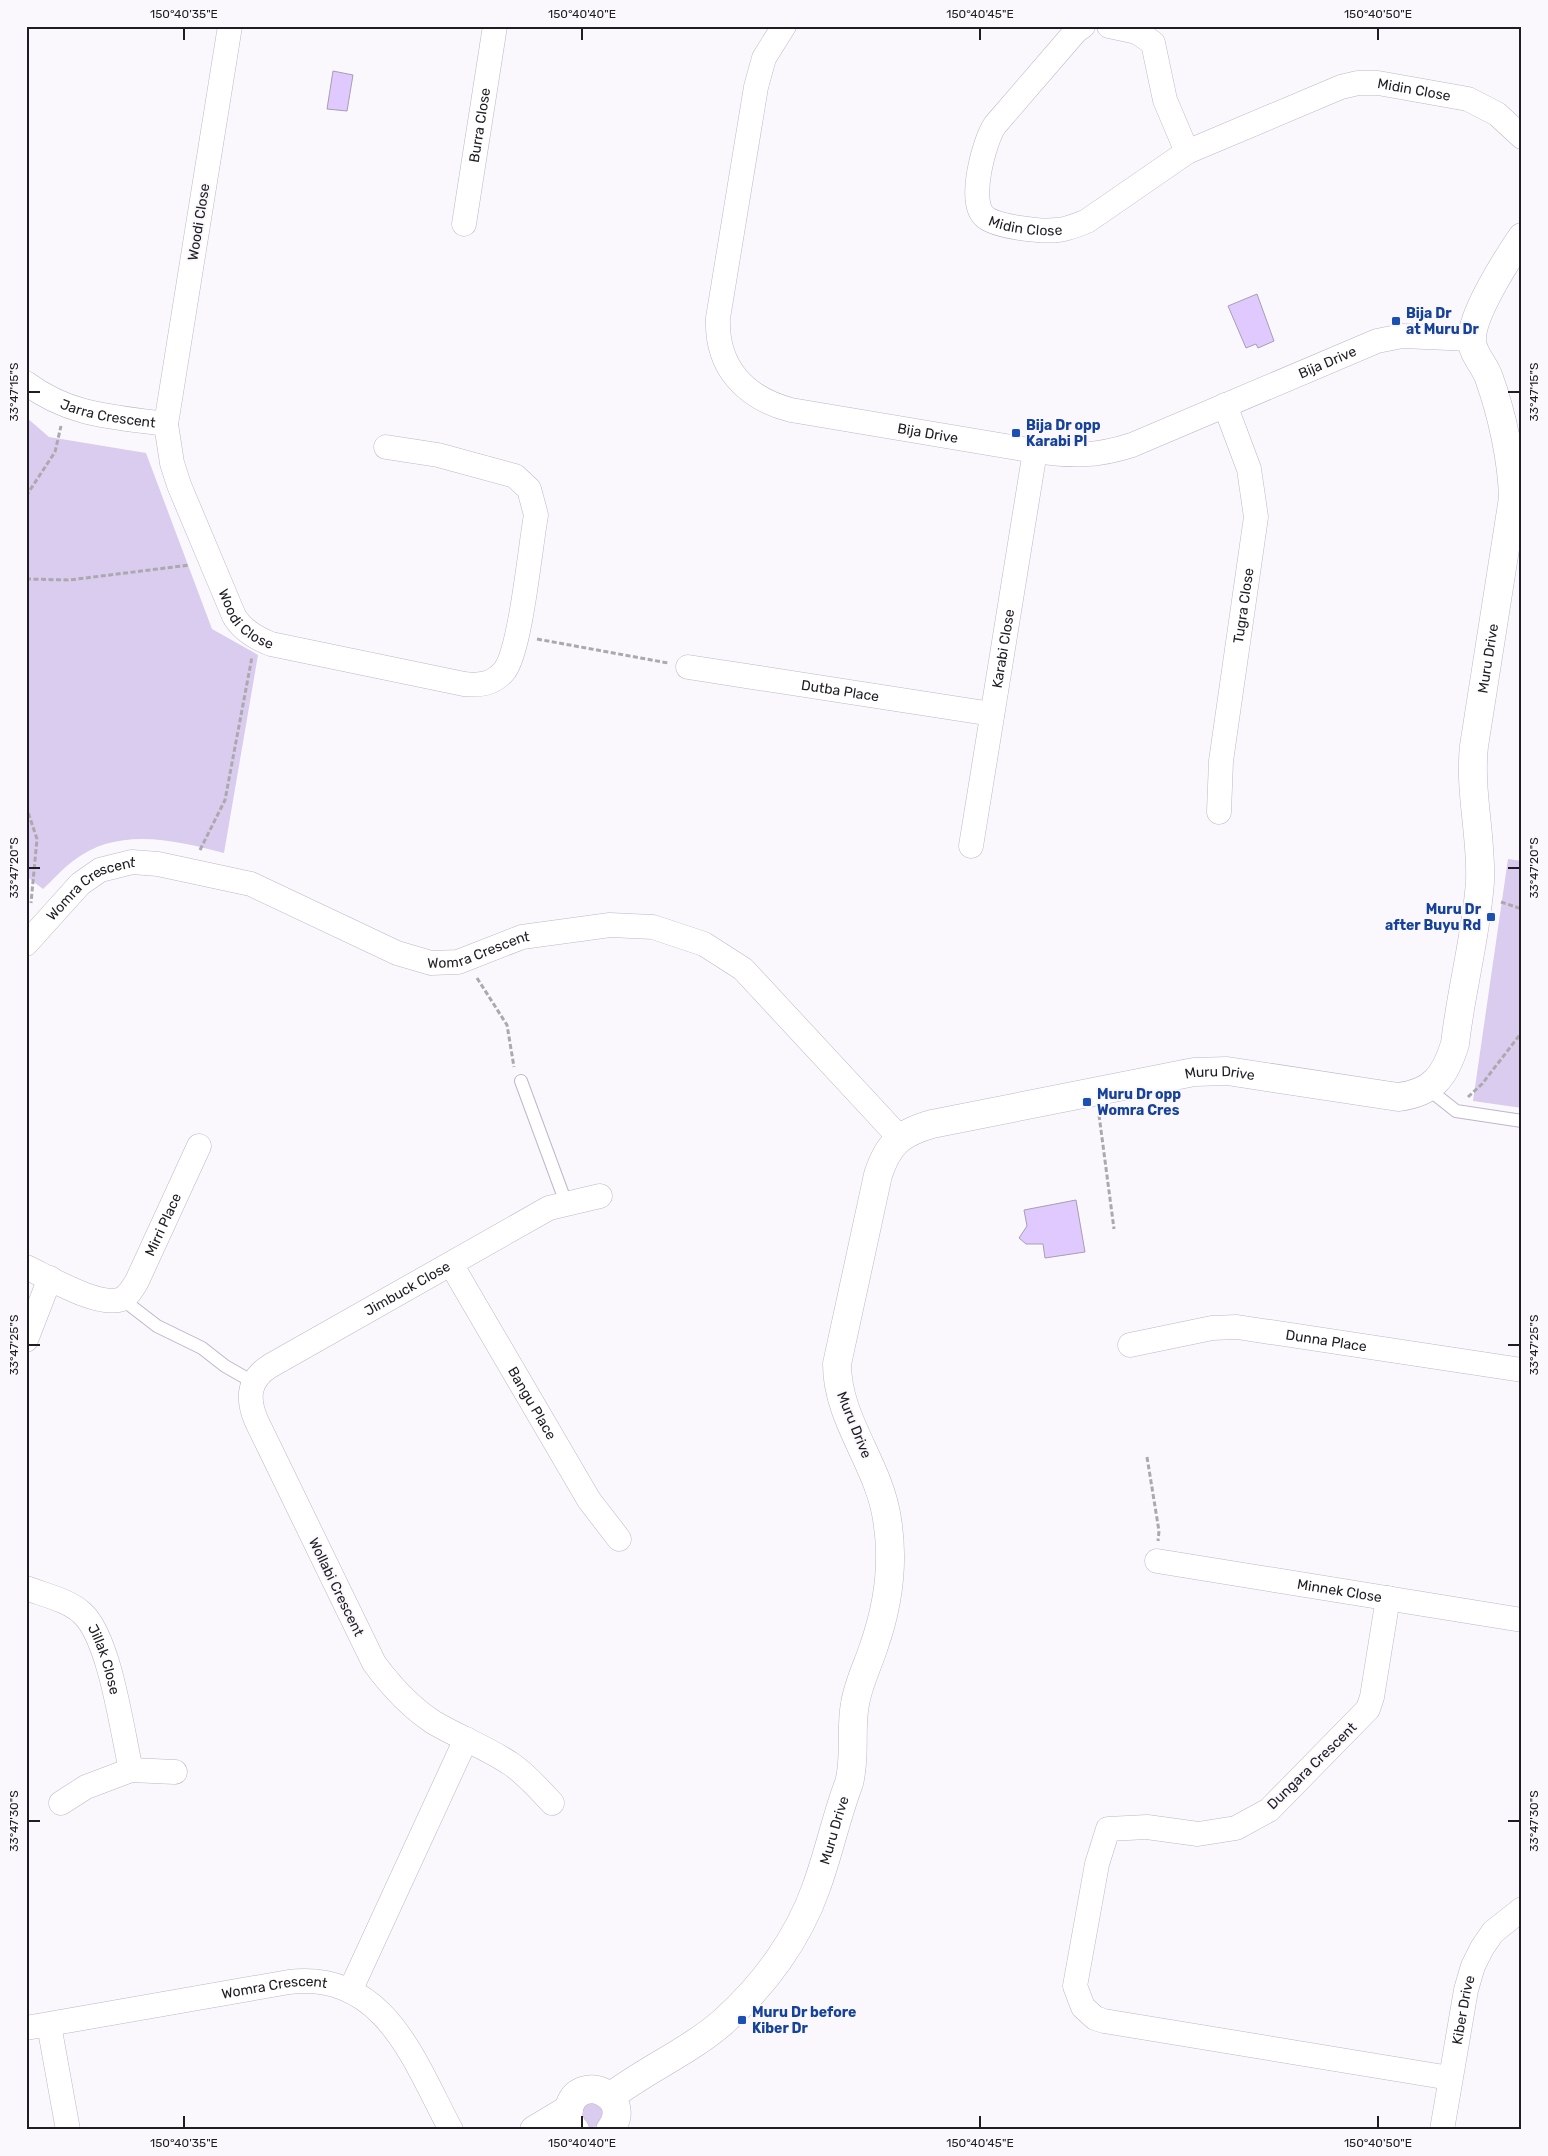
<svg xmlns="http://www.w3.org/2000/svg" width="1548" height="2156" font-family="Rubik,sans-serif">
	<rect width="100%" height="100%" fill="#faf8fc"/>
	<!-- green -->
	<path fill="#daccee" d="M26,417l23,20 97,16 66,176 46,26 -34,198c-49,-13 -107,-27 -151,8 -11,8 -20,19 -30,28l-17,-13z
		M1508,859l14,2v247l-49,-7z
		M597,2101l8,12 -6,13 -14,2 -6,-23z"/>
	<!-- building -->
	<path fill="#dfc9ff" stroke="#a69eb1" d="M333,71l20,4 -6,36 -20,-2z
		M1257,294l17,47 -16,7 -2,-4 -10,4 -18,-42z
		M1076,1200l9,52 -40,6 -2,-14h-17l-7,-6 8,-12 -3,-16z"/>
	<g fill="none" stroke-linecap="round" stroke-linejoin="round">
		<!-- service casing -->
		<g stroke="#beb6ca" stroke-width="14">
			<path id="service" d="M521,1081l45,122
				M1427,1088l29,23 66,10
				M122,1299l35,27 45,22 23,18 28,16"/>
		</g>
		<!-- minor casing -->
		<g stroke="#beb6ca" stroke-width="25">
			<g id="minor">
				<path id="s1" d="M230,26l-64,398 6,39 7,22 55,131c8,14 22,22 37,28l193,40c16,2 30,0 41,-14 16,-23 25,-122 31,-155l-7,-26 -14,-13 -77,-21 -52,-8"/>
				<path id="s2" d="M784,26l-20,32 -8,29 -38,231c-2,49 27,80 73,92l244,41c37,5 60,6 97,-6l245,-104 25,-5 70,3"/>
				<path id="s3" d="M1083,26l-7,5 -81,94c-11,16 -27,76 -11,91 10,11 59,16 74,14 10,-1 19,-5 29,-9l100,-69 154,-65 17,-4h20l90,16 29,15 25,23"/>
				<path d="M1109,26l28,6 16,11 12,57 22,52"/>
				<path id="s4" d="M464,224l31,-198"/>
				<path id="s5" d="M26,383c44,33 88,34 140,41"/>
				<path id="s6" d="M688,667l304,47"/>
				<path id="s7" d="M1219,812l2,-51 35,-244 -7,-48 -24,-64"/>
				<path id="s8" d="M971,846l64,-395"/>
				<path id="s9" d="M26,944l54,-60 20,-14 32,-8 26,2 93,20 146,69 34,10 27,-1 64,-25 88,-12 43,2 51,17 39,25 156,168"/>
				<path id="s10" d="M451,1264l138,236 30,39"/>
				<path id="s11" d="M26,1267c22,10 73,41 96,32 7,-4 11,-11 15,-18l62,-135"/>
				<path d="M26,1340l24,-62"/>
				<path id="s12" d="M1130,1345l82,-17 25,-1 285,43"/>
				<path id="s13" d="M1157,1561l365,59"/>
				<path id="s14" d="M26,1588c18,7 42,12 56,25 28,25 40,118 49,157"/>
				<path d="M1388,1598l-16,99 -4,12 -99,101 -33,18 -38,6 -51,-7 -39,2 -11,35 -22,122 8,21 12,11 9,3 346,57"/>
				<path d="M61,1803l25,-16 45,-17 44,2"/>
				<path id="s15" d="M552,1803c-13,-14 -25,-28 -41,-39 -25,-17 -53,-27 -78,-42 -24,-16 -43,-37 -59,-59l-118,-243c-9,-22 -8,-40 14,-54l279,-158 51,-12"/>
				<path d="M350,1991l116,-252"/>
				<path d="M49,2025l19,105"/>
				<path id="s16" d="M26,2028l263,-46c96,-11 125,79 162,148"/>
				<path id="s17" d="M1442,2130l24,-140 7,-24 9,-18 11,-16 29,-23"/>
			</g>
		</g>
		<!-- tertiary casing -->
		<g stroke="#beb6ca" stroke-width="29">
			<g id="tertiary">
				<path id="s18" d="M610,2097c37,-28 80,-46 114,-76 40,-36 74,-82 92,-133 13,-35 20,-71 33,-105 7,-26 1,-53 6,-79 3,-20 13,-39 19,-58 14,-40 20,-85 13,-127 -8,-55 -50,-99 -50,-155l41,-189c10,-31 22,-42 54,-51l262,-52 33,-1 171,26c35,-4 47,-21 57,-53 6,-54 21,-107 25,-162 2,-45 -11,-90 -6,-136l39,-248c-1,-38 -11,-84 -24,-120 -4,-13 -17,-24 -17,-38 -1,-25 35,-81 50,-103"/>
				<path d="M534,2130l35,-21"/>
				<path d="M575,2130c-5,-6 -8,-14 -6,-22 9,-37 67,-13 41,22"/>
			</g>
		</g>
		<!-- path -->
		<path stroke="#aca9ae" stroke-width="3" stroke-dasharray="5 2.5" stroke-linecap="butt" d="M26,496l29,-44 6,-26
			M26,579l43,1 121,-15
			M537,639l131,24
			M26,806l11,33 -6,64
			M200,850l25,-50 27,-143
			M1501,902l21,7
			M477,978l30,47 7,42
			M1468,1097l14,-13 40,-52
			M1099,1115l15,114
			M1147,1457l12,74 -1,10"/>
		<!-- service -->
		<use href="#service" stroke="#fff" stroke-width="12"/>
		<!-- minor -->
		<use href="#minor" stroke="#fff" stroke-width="24"/>
		<!-- tertiary -->
		<use href="#tertiary" stroke="#fff" stroke-width="28"/>
	</g>
	<!-- ticks -->
	<path fill="none" stroke="#1f1c23" stroke-width="2" d="M184,28v12M582,28v12M980,28v12M1378,28v12M28,392h12M1508,392h12M28,868h12M1508,868h12M28,1345h12M1508,1345h12M28,1821h12M1508,1821h12M184,2116v12M582,2116v12M980,2116v12M1378,2116v12"/>
	<!-- markers -->
	<g fill="#1a4fb4" stroke="#faf8fc" stroke-width="2">
		<rect x="1391" y="316" width="10" height="10" rx="2.5"/>
		<rect x="1011" y="428" width="10" height="10" rx="2.5"/>
		<rect x="1486" y="912" width="10" height="10" rx="2.5"/>
		<rect x="1082" y="1097" width="10" height="10" rx="2.5"/>
		<rect x="737" y="2015" width="10" height="10" rx="2.5"/>
	</g>
	<g text-anchor="middle" dominant-baseline="central" stroke-width="4" stroke-linejoin="round" paint-order="stroke">
		<!-- street labels -->
		<g font-size="14" fill="#1f1c23" stroke="#faf8fc">
			<text stroke="none"><textPath href="#s3" startOffset="698">Midin Close</textPath></text>
			<text stroke="none"><textPath href="#s4" startOffset="100">Burra Close</textPath></text>
			<text transform="translate(199 222) rotate(-81)">Woodi Close</text>
			<text stroke="none"><textPath href="#s3" startOffset="272">Midin Close</textPath></text>
			<text stroke="none"><textPath href="#s2" startOffset="988">Bija Drive</textPath></text>
			<text stroke="none"><textPath href="#s5" startOffset="89">Jarra Crescent</textPath></text>
			<text stroke="none"><textPath href="#s2" startOffset="569">Bija Drive</textPath></text>
			<text stroke="none"><textPath href="#s7" startOffset="208">Tugra Close</textPath></text>
			<text stroke="none"><textPath href="#s1" startOffset="618">Woodi Close</textPath></text>
			<text stroke="none"><textPath href="#s8" startOffset="200">Karabi Close</textPath></text>
			<text stroke="none"><textPath href="#s18" startOffset="2062">Muru Drive</textPath></text>
			<text stroke="none"><textPath href="#s6" startOffset="154">Dutba Place</textPath></text>
			<text stroke="none"><textPath href="#s9" startOffset="88">Womra Crescent</textPath></text>
			<text stroke="none"><textPath href="#s9" startOffset="506">Womra Crescent</textPath></text>
			<text stroke="none"><textPath href="#s18" startOffset="1409">Muru Drive</textPath></text>
			<text stroke="none"><textPath href="#s11" startOffset="189">Mirri Place</textPath></text>
			<text stroke="none"><textPath href="#s15" startOffset="719">Jimbuck Close</textPath></text>
			<text stroke="none"><textPath href="#s12" startOffset="199">Dunna Place</textPath></text>
			<text stroke="none"><textPath href="#s10" startOffset="161">Bangu Place</textPath></text>
			<text transform="translate(854 1425) rotate(68)">Muru Drive</text>
			<text transform="translate(336 1587) rotate(64)">Wollabi Crescent</text>
			<text stroke="none"><textPath href="#s13" startOffset="185">Minnek Close</textPath></text>
			<text stroke="none"><textPath href="#s14" startOffset="114">Jillak Close</textPath></text>
			<text transform="translate(1312 1766) rotate(-44)">Dungara Crescent</text>
			<text stroke="none"><textPath href="#s18" startOffset="361">Muru Drive</textPath></text>
			<text stroke="none"><textPath href="#s16" startOffset="252">Womra Crescent</textPath></text>
			<text stroke="none"><textPath href="#s17" startOffset="122">Kiber Drive</textPath></text>
		</g>
		<!-- transit labels -->
		<g font-size="14" font-weight="bold" fill="#164399" stroke="#faf8fc" text-anchor="start">
			<text x="1406" y="313">Bija Dr<tspan x="1406" dy="16">at Muru Dr</tspan></text>
			<text x="1026" y="425">Bija Dr opp<tspan x="1026" dy="16">Karabi Pl</tspan></text>
			<text x="1481" y="909" text-anchor="end">Muru Dr<tspan x="1481" dy="16">after Buyu Rd</tspan></text>
			<text x="1097" y="1094">Muru Dr opp<tspan x="1097" dy="16">Womra Cres</tspan></text>
			<text x="752" y="2012">Muru Dr before<tspan x="752" dy="16">Kiber Dr</tspan></text>
		</g>
	</g>
	<!-- border -->
	<rect width="1548" height="2156" fill="none" stroke="#faf8fc" stroke-width="55"/>
	<rect x="28" y="28" width="1492" height="2100" fill="none" stroke="#1f1c23" stroke-width="2"/>
	<g font-size="12" text-anchor="middle" fill="#1f1c23">
		<text x="184" y="18">150°40'35"E</text>
		<text x="582" y="18">150°40'40"E</text>
		<text x="980" y="18">150°40'45"E</text>
		<text x="1378" y="18">150°40'50"E</text>
		<text transform="translate(14 392) rotate(-90)" y="4">33°47'15"S</text>
		<text transform="translate(1534 392) rotate(-90)" y="4">33°47'15"S</text>
		<text transform="translate(14 868) rotate(-90)" y="4">33°47'20"S</text>
		<text transform="translate(1534 868) rotate(-90)" y="4">33°47'20"S</text>
		<text transform="translate(14 1345) rotate(-90)" y="4">33°47'25"S</text>
		<text transform="translate(1534 1345) rotate(-90)" y="4">33°47'25"S</text>
		<text transform="translate(14 1821) rotate(-90)" y="4">33°47'30"S</text>
		<text transform="translate(1534 1821) rotate(-90)" y="4">33°47'30"S</text>
		<text x="184" y="2147">150°40'35"E</text>
		<text x="582" y="2147">150°40'40"E</text>
		<text x="980" y="2147">150°40'45"E</text>
		<text x="1378" y="2147">150°40'50"E</text>
	</g>
</svg>
